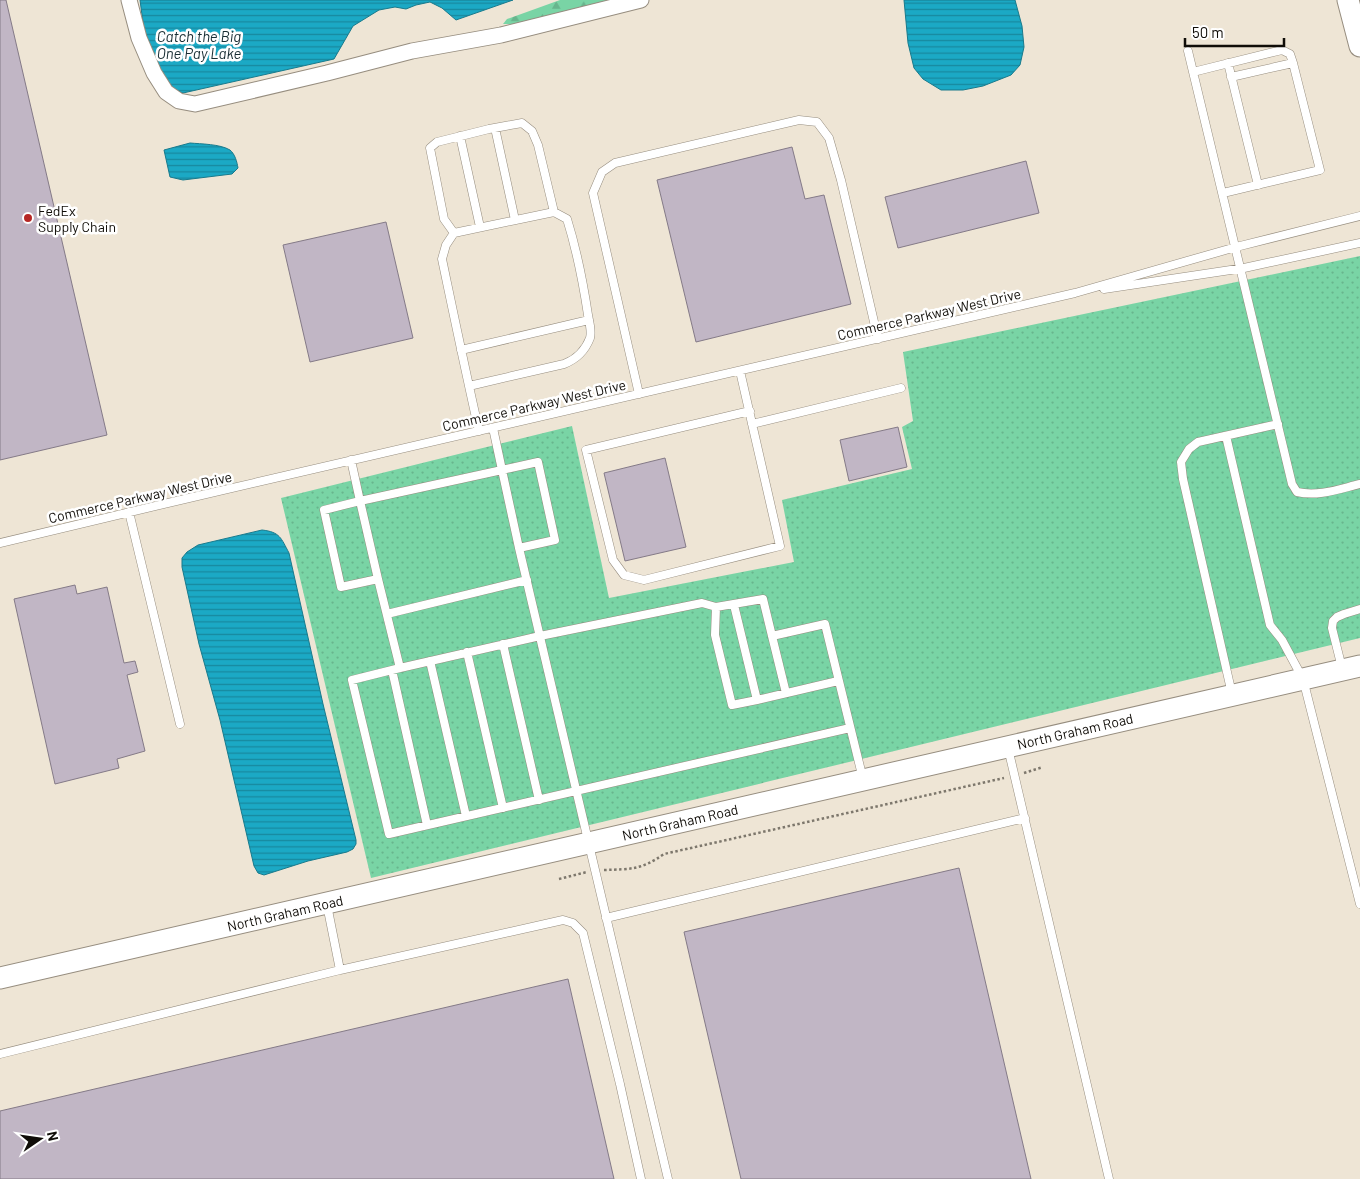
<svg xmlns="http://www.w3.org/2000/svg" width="1360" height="1179" font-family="Barlow,sans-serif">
	<defs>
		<pattern id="green-dots" width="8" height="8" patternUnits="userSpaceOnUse" patternTransform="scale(1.25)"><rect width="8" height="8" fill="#79d4a5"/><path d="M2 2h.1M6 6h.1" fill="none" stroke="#68b58d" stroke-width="1.8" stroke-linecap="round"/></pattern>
		<pattern id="forest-firs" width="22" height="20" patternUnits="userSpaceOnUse" patternTransform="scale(1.25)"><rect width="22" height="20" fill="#79d4a5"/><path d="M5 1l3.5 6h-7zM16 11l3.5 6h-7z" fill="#68b58d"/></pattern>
		<pattern id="water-rules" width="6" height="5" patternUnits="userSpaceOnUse" patternTransform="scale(1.25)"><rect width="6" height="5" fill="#1ba9c5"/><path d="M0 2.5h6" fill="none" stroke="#17889e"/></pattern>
	</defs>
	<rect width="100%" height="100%" fill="#eee5d5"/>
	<!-- green -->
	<path fill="url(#green-dots)" d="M1360,256v382l-989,240 -90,-380 291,-72 37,172 185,-36 -12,-62 130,-31 -10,-42 11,-6 -10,-69z"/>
	<!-- forest -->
	<path fill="url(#forest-firs)" d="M560,0h62l-105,24h-14l4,-5z"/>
	<!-- water -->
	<path fill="url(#water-rules)" stroke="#187a8c" d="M140,0h373l-57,20 -14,-12 -12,-6 -14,3 -10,4 -11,-2 -16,3 -26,16 -19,33 -151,34 -11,-4 -10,-16 -18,-43z
		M904,0h111l7,26 2,21 -4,18 -9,10 -28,11 -20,4h-22l-18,-11 -9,-11 -6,-25z
		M190,143c11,1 30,1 40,7 5,4 7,12 8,18l-6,6 -49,6 -13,-3 -6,-27z
		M262,530c18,2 19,8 27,23l34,151 33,136v4l-3,5 -6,3 -39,9 -44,14 -6,-2 -4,-7 -34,-146 -21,-76 -17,-77v-9l5,-6 11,-7z"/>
	<!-- building -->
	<path fill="#c1b6c5" stroke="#847a87" d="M0,0h6l101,435 -107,25z
		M792,147l13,52 19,-4 27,109 -155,38 -39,-162z
		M1026,161l13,52 -141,35 -13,-51z
		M386,222l27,116 -103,24 -27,-117z
		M898,427l9,40 -58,14 -9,-41z
		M665,458l21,89 -61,14 -21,-88z
		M75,585l2,9 30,-7 17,76 11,-2 3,11 -11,3 18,76 -28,8 2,9 -64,16 -41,-185z
		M959,868l72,311h-290l-57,-247z
		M568,979l46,200h-614v-68z"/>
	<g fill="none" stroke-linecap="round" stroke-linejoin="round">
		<!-- lane casing -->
		<g stroke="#968d7f" stroke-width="9">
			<path id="lane" d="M1188,51l104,433 5,8c21,5 42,-3 63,-8
				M1228,63l30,122
				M1193,72l89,-22 8,4 3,9 27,107 -97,23
				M1231,77l62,-14
				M495,128l20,92
				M460,136l20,91
				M454,233l-10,-14 -14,-71 7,-6 52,-13 33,-6 10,8 6,14 16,67
				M1104,289l140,-21 116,-25
				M461,350l128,-30
				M740,371l40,175 -136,34 -20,-5 -11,-15 -27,-110 164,-39
				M469,386l95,-22c13,-5 21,-13 26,-26 2,-7 -1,-17 -2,-23 -5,-33 -11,-64 -21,-96l-13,-7 -100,21 -8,12 -4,14c12,57 24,115 37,172
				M639,394l-46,-201 9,-21 13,-9 184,-43 18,2 12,16 12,42 37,159
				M752,424l149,-36
				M1226,436l44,189 12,15 21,39 57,225
				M351,460l9,41 142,-31 -9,-42
				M538,462l17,78 -36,8 -17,-78z
				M360,501l18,78 -37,8 -17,-77z
				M129,512l51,212
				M0,543l189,-45 886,-205 161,-46 124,-31
				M519,548l149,631
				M378,579l22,89 140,-32 162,-33 14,4 47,-8 9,37 53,-12 38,155
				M734,605l23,95 81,-19
				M716,607l-1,28 17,70 25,-5
				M387,614l140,-34
				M772,636l14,57
				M503,644l36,156
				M467,652l36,156
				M430,661l36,155
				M400,668l-48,12 37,154 461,-106
				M1342,668l-10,-40 1,-7 4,-4 7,-3 16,-5
				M392,670l35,155
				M1232,694l-49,-215 -2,-17 8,-13 9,-7 80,-18
				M1008,748l101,431
				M327,905l13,65 223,-50 10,3 10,10 37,151 21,95
				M606,918l419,-100
				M0,1054l340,-84"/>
		</g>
		<!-- street casing -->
		<g stroke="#968d7f" stroke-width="17">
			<path id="street" d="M129,0l10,38 15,35 12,19 13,9 16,3 132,-31 85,-22 89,-16 140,-35"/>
		</g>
		<!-- secondary casing -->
		<g stroke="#968d7f" stroke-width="23">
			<path id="secondary" d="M1348,0l12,46
				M0,978l1360,-312"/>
		</g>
		<!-- path -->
		<path stroke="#7d776c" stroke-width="2.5" stroke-dasharray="2.5 2.5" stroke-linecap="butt" d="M1024,773l19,-6
			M604,870c27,-1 37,0 60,-16l340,-76
			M559,879l28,-7"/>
		<!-- lane -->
		<use href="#lane" stroke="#fff" stroke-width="8"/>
		<!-- street -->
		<use href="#street" stroke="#fff" stroke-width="15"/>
		<!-- secondary -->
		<use href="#secondary" stroke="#fff" stroke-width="21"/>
	</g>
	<!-- markers -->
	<circle fill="#b62725" stroke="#fff" stroke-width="2" cx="28" cy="218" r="5"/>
	<g text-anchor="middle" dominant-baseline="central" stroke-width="5" stroke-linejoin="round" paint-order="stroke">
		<!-- poi labels -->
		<g font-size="14" fill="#100d08" stroke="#fff" text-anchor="start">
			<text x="38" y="210">FedEx<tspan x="38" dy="16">Supply Chain</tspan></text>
		</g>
		<!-- street labels -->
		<g font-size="14" fill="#100d08" stroke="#fff">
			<text transform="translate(929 314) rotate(-13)">Commerce Parkway West Drive</text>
			<text transform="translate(534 405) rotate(-13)">Commerce Parkway West Drive</text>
			<text transform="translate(140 497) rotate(-13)">Commerce Parkway West Drive</text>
			<text transform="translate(1075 731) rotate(-13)">North Graham Road</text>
			<text transform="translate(680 822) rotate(-13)">North Graham Road</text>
			<text transform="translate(285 913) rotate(-13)">North Graham Road</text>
		</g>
		<!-- water labels -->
		<g font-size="15" font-style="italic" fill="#182d33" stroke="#fff">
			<text x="199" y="36">Catch the Big<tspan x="199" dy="17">One Pay Lake</tspan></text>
		</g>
	</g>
	<!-- north arrow -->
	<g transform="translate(40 1139) rotate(77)" stroke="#ffffff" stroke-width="4" paint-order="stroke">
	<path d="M0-4L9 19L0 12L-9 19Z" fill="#100d08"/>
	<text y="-8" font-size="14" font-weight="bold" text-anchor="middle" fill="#100d08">N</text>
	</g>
	<!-- scale -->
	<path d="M1185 38v8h99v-8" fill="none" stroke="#100d08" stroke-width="2.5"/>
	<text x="1192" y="38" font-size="15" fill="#100d08" stroke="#ffffff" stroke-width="4" paint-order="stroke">50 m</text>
</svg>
